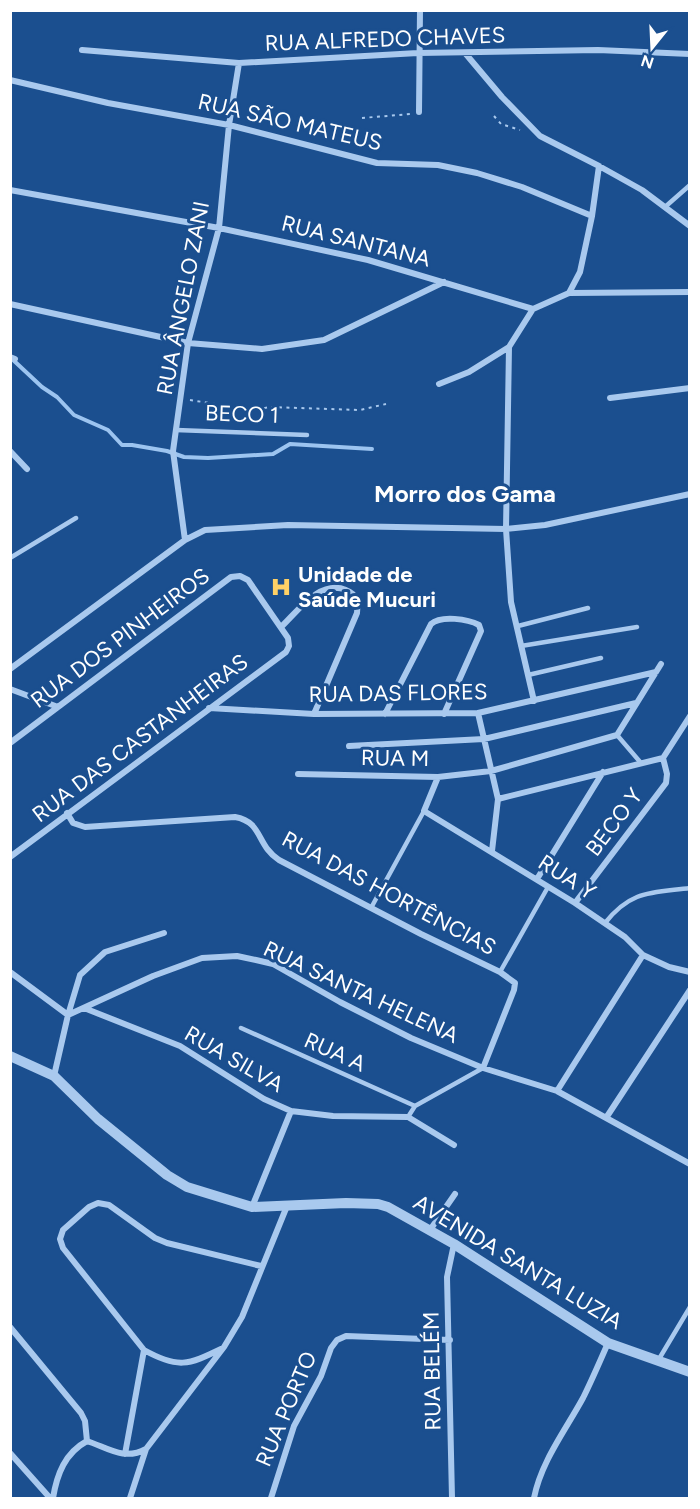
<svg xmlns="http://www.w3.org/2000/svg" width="700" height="1509" font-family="Figtree,sans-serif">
	<rect width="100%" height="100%" fill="#1b4f8f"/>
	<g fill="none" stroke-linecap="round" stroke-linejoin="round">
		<!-- stream -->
		<path stroke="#9cc4f0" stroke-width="4" d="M11,358l31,29 15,10 17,18 34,15 14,15h10l35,6 17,6 24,1 65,-4 17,-10 82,5"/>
		<!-- path -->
		<path stroke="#a9c9ee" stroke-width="2" stroke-dasharray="3 4.5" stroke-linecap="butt" d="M494,116l7,8 19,6
			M362,118l48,-4
			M190,400l64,10 16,-3 90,3 26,-6"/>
		<!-- service -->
		<path stroke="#a9c9ee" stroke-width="4.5" d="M665,207l25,-22
			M176,430l131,5
			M10,558l66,-40
			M518,626l70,-18
			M521,646l116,-19
			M528,675l73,-17
			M617,735l24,28
			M371,908l53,-97
			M605,923c26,-33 46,-30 85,-35
			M500,972l48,-85
			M241,1028l174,78
			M408,1117l7,-11 68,-38
			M659,1359l31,-52"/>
		<!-- minor -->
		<path stroke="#a9c9ee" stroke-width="6" d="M82,50l157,13 179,-10 180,-3 92,4
			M465,53l37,44 38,39 59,30 43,24 48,36
			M10,80l98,23 121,22 148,38 61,2 39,8 45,14 70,29
			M419,112l1,-102
			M10,190l209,38 149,32 165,49 36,-16 121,-1
			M569,293l11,-21 12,-56 7,-50
			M10,304l178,39 74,6 62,-9 120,-58
			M533,309l-24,38 -3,182 5,73 23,99
			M10,357l5,2
			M439,384l30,-12 40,-25
			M610,398l80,-10
			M10,451l17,18
			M185,540l-12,-89 15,-108 31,-115 10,-103 10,-62
			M281,627c17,-16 39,-48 65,-37 11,4 12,13 11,23l-43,101
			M10,669l175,-129 20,-10 83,-5 218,4 39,-4 145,-31
			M10,689l48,18
			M209,708l105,6 164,-1 178,-41
			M478,713l20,86 -6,52
			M385,714l46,-90c10,-9 37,-5 48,1l2,6 -37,83
			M10,743l221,-166 9,-1 8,4 40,58 1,8 -3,6 -276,205
			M349,746l135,-7 152,-36
			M298,774l140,3 53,-6 126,-36 44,-71
			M438,777l-14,34 151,92 50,34 18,18 26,12 21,5
			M498,799l165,-41 27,-42
			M67,813l6,10 12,4 150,-10c28,5 21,28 44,43l142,74 79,38 15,11 -1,7 -31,78
			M537,879l66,-107
			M575,903l91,-120 1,-9 -4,-16
			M10,972l58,43 12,-40 25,-23 59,-19
			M84,1008l96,38 84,53 27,12 42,5 75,1 46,28
			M54,1076l14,-61 85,-39 49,-18 35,-2 19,4 17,4 67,38 71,36 72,30 74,23 133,73
			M557,1091l86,-136
			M606,1118l84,-128
			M252,1207l39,-96
			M430,1230l25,-36
			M10,1327l71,86 4,8 2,20c-22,12 -30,33 -34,57
			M144,1350c34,19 44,15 77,-1
			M87,1441c21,7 37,20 59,8
			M10,1453l40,45
			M125,1454l19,-104 -81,-102 -3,-9 3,-9 26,-23 9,-4 11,2 46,33 12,5 94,23
			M130,1498l16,-49 78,-102 18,-30 45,-111
			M271,1498l23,-72 27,-50 10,-28 6,-8 9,-4 104,4
			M452,1498l-5,-221 7,-33
			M534,1498c7,-36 31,-67 49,-100 9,-18 17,-37 25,-55"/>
		<!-- tertiary -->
		<path stroke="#a9c9ee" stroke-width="10" d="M10,1056l44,20 44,43 69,56 20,12 65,20 94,-4 32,1 10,3 66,37 154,99 82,29"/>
	</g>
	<!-- icons -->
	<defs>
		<g id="hospital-bare" transform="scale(1.62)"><path d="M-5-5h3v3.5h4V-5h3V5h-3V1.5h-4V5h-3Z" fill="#ffd166" stroke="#1b4f8f" stroke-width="2.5" paint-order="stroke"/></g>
	</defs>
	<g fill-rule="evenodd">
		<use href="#hospital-bare" x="281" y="587"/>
	</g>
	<g text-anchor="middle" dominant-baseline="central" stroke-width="6" stroke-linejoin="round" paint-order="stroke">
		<!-- street labels -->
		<g font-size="22" fill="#fff" stroke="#1b4f8f">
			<text transform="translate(385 39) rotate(-2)">RUA ALFREDO CHAVES</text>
			<text transform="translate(290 122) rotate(13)">RUA SÃO MATEUS</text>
			<text transform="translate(356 241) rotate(14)">RUA SANTANA</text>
			<text transform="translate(183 298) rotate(-79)">RUA ÂNGELO ZANI</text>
			<text transform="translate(242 414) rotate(2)">BECO 1</text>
			<text transform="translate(120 638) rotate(-37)">RUA DOS PINHEIROS</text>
			<text transform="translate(398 693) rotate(-1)">RUA DAS FLORES</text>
			<text transform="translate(140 738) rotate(-37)">RUA DAS CASTANHEIRAS</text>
			<text transform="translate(395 758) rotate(1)">RUA M</text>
			<text transform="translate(614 822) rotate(-53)">BECO Y</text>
			<text transform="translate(567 877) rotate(33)">RUA Y</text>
			<text transform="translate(389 893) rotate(28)">RUA DAS HORTÊNCIAS</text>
			<text transform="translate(361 992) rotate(25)">RUA SANTA HELENA</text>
			<text transform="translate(335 1052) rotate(24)">RUA A</text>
			<text transform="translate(234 1059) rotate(30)">RUA SILVA</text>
			<text transform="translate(518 1262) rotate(31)">AVENIDA SANTA LUZIA</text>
			<text transform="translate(432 1371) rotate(-91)">RUA BELÉM</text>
			<text transform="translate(286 1409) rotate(-67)">RUA PORTO</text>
		</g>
		<!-- poi labels -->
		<g font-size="22" font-weight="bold" fill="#fff" stroke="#1b4f8f" text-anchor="start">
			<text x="298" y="574">Unidade de<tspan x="298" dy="25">Saúde Mucuri</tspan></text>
		</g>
		<!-- neighbourhood labels -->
		<g font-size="24" font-weight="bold" fill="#fff" stroke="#1b4f8f">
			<text x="465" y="493">Morro dos Gama</text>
		</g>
	</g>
	<!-- border -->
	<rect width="700" height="1509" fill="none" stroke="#ffffff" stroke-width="24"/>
	<!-- north arrow -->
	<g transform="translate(652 48) rotate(198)" stroke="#1b4f8f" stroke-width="4.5" paint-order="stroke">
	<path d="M0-4.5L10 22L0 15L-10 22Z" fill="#ffffff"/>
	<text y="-9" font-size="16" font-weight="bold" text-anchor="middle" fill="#ffffff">N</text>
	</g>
</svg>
